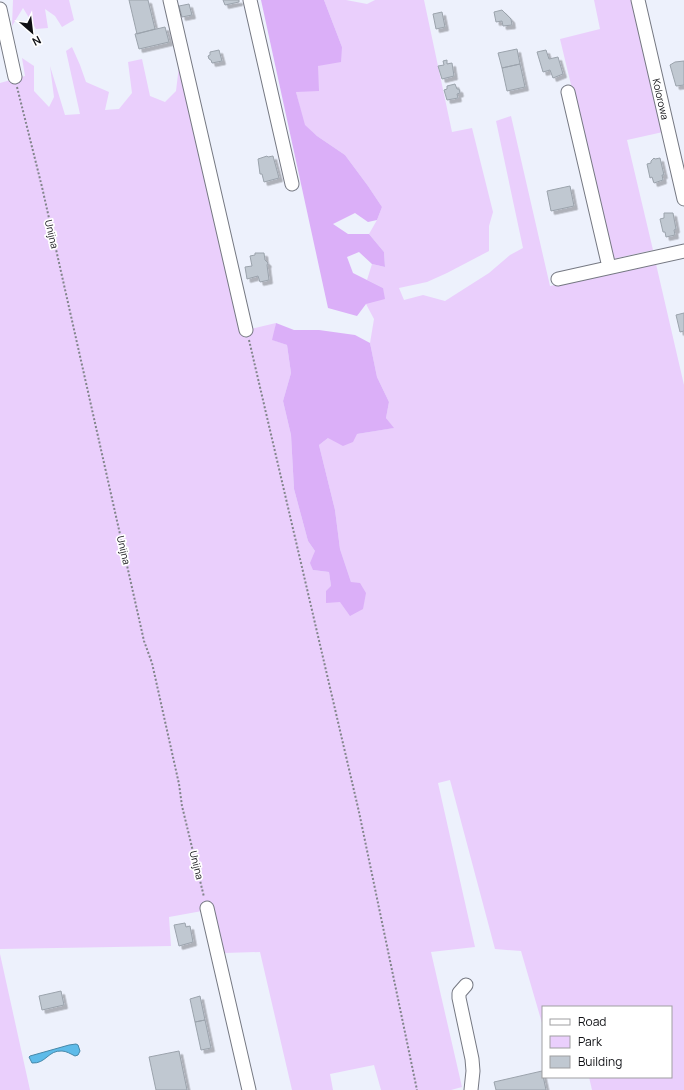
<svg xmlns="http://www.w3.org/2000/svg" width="684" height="1090" font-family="Manrope,sans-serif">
	<defs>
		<filter id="shadow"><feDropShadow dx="3.5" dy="3.5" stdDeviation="0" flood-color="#0004"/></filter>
	</defs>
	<rect width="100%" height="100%" fill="#edf1fc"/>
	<!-- green -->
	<path fill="#eacffc" d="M13,0h56l5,20 -12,7 -7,-11 -10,-7 3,19 -12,1 -13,-21 -11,18z
		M324,0h22l21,4 8,-4h49l28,132 20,-4 21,84 -4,14v25l-42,22 -20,9 -28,6 5,12 19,-5 22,6 44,-28 21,-18 13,-7 -27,-127 15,-5 39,170 106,-22 28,121v705h-92l-3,-13h82v-70h-128v16h-1l-21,-72 -26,-2 -45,-169 -12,3 37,164 -44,5 31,135 -11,3h-70l-7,-25 -44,9 3,16h-41l-32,-138 -36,1 -11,-44 -44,8 2,29 -171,3v-866l25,-7 -3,-18 12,8v25l15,16 5,-10 -4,-31 15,49 15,-1 -14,-63 6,-4 8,18 6,17 23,10 -4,18 14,-1 13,-16 -4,-31 14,-3 8,37 15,6 11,-11 5,-42 65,281 30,-7 -3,17 14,5 4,28 -8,28 8,34 3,54 14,52 7,10 -2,19 16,2 2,14 20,-4 -11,-33 -5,-39 -16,-65 9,-7 29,-4 36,-6 -7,-10 3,-16 -12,-25 -7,-34 4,-24 -8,-15 17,-16 -16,-8 5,-16 13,3 -1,-15 -15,-18 8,-14 5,-13 -14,-21 -23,-31 -28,-19 -13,-11 -8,-33 22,-26 24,-19z
		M594,0h38l31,132 -36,8 26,110 -40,9 -53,-220 40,-10z
		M0,954l30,136h-30z"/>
	<!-- forest -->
	<path fill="#dbaff8" d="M261,0h63l18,47 -1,15 -23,4 1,25 -23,1 9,33 12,11 28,19 23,31 14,21 -5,13 -9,2 -13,-9 -22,11 15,10h21l15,18 1,15 -13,-3 -13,-12 -12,5 6,16 30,15 2,11 -19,5 -9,12 -29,-8z
		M276,323l18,7h25l36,5 15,8 7,34 12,25 -3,16 8,10 -37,6 -4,8 -10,4 -15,-8 -9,7 16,65 5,39 11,33 9,1 6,10 -3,16 -13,7 -10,-14 -14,1v-12l5,-5 -2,-14 -16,-2 -3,-7 5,-12 -7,-10 -14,-52 -3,-54 -8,-34 8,-28 -4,-28 -15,-5z"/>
	<!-- water -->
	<path fill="#5ebbe9" stroke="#4688a9" d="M76,1044l2,1 2,6 -2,4 -3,1c-4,-2 -9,-5 -13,-5 -14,-1 -16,13 -30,12l-3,-6 1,-1 39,-11z"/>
	<!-- building -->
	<path fill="#c0c8d1" stroke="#9ba3ac" filter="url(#shadow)" d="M129,0h19l7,29 -18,5z
		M223,0h16v2l-14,3z
		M189,4l3,11 -10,2 -3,-11z
		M502,10l9,9 1,6 -9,1 -1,-5 -6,1 -2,-10z
		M442,12l3,15 -9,2 -3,-15z
		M165,27l4,15 -30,7 -4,-15z
		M517,49l3,15 -18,4 -4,-15z
		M219,50l3,11 -10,2 -1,-3 -2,-1 -1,-3 2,-1v-3z
		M546,50l3,9 9,-2 5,17 -10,4 -3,-8 -7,2 -6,-20z
		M447,60v4l5,-1 2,13 -12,3 -4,-13 6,-1 -1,-4z
		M684,61v24l-8,1 -6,-21 5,-3z
		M520,64l5,23 -18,4 -5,-23z
		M455,84l2,5h2l1,4 -3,1 1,4 -11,2 -3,-10 3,-1v-3z
		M267,156l1,1 5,-1 6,22 -15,4 -2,-8h-2l-2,-15z
		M654,158l1,1 5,-1 4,17h-2l1,5 -9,3 -2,-6 -2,1 -3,-14 4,-1v-2z
		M570,186l4,20 -23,5 -4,-20z
		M664,213h9l3,16 -2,1 1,5 -9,2 -1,-5h-2l-3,-13 4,-1z
		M255,253h9l1,7 3,3 -1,2 2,15 -9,2 -2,-6 -11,3 -2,-12 7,-1 -2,-10 5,-1z
		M684,313v18l-4,1 -4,-17z
		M185,923l1,4 4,-1 3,16 -14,4 -5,-21z
		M61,991l3,14 -22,5 -3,-14z
		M200,996l5,24 -10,2 -5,-23z
		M205,1020l6,28 -10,2 -6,-28z
		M179,1051l8,39h-31l-7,-33z
		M542,1071l4,19h-50l-2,-8z"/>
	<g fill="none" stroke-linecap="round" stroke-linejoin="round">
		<!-- minor casing -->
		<g stroke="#757882" stroke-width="15">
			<path id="minor" d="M170,0l76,330
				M250,0l42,184
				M638,0l46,199
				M0,9l15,68
				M568,92l41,175
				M558,279l126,-28
				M207,908l42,182
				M466,985l-7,8v5l13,61 1,12 -2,19"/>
		</g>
		<!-- path -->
		<path stroke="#82858c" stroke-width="2" stroke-dasharray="2 2" stroke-linecap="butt" d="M17,87l25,100 102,454 8,22 27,121 3,22 22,91
			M249,340l110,472 58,278"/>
		<!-- minor -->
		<use href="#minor" stroke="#fff" stroke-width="13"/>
	</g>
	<g text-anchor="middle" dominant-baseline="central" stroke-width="3.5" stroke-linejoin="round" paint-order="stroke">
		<!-- street labels -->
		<g font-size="10" fill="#0f1014" stroke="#fff">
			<text transform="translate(661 99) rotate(77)">Kolorowa</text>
			<text transform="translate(52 234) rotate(77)">Unijna</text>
			<text transform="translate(124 550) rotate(77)">Unijna</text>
			<text transform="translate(197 865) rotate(76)">Unijna</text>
		</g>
	</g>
	<!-- legend -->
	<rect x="542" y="1006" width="130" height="72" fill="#ffffff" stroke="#9f9fa1"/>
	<rect x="550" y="1019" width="20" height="6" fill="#ffffff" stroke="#9f9fa1"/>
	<text x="578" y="1026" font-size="12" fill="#0f1014">Road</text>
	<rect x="550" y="1036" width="20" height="12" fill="#eacffc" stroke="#9f9fa1"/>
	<text x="578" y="1046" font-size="12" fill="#0f1014">Park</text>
	<rect x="550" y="1056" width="20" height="12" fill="#c0c8d1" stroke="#9f9fa1"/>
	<text x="578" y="1066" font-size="12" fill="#0f1014">Building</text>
	<!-- north arrow -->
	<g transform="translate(32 32) rotate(152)" stroke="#ffffff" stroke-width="3" paint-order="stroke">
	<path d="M0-3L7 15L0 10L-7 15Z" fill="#0f1014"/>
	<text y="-6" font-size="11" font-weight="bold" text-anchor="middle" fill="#0f1014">N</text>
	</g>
</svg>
